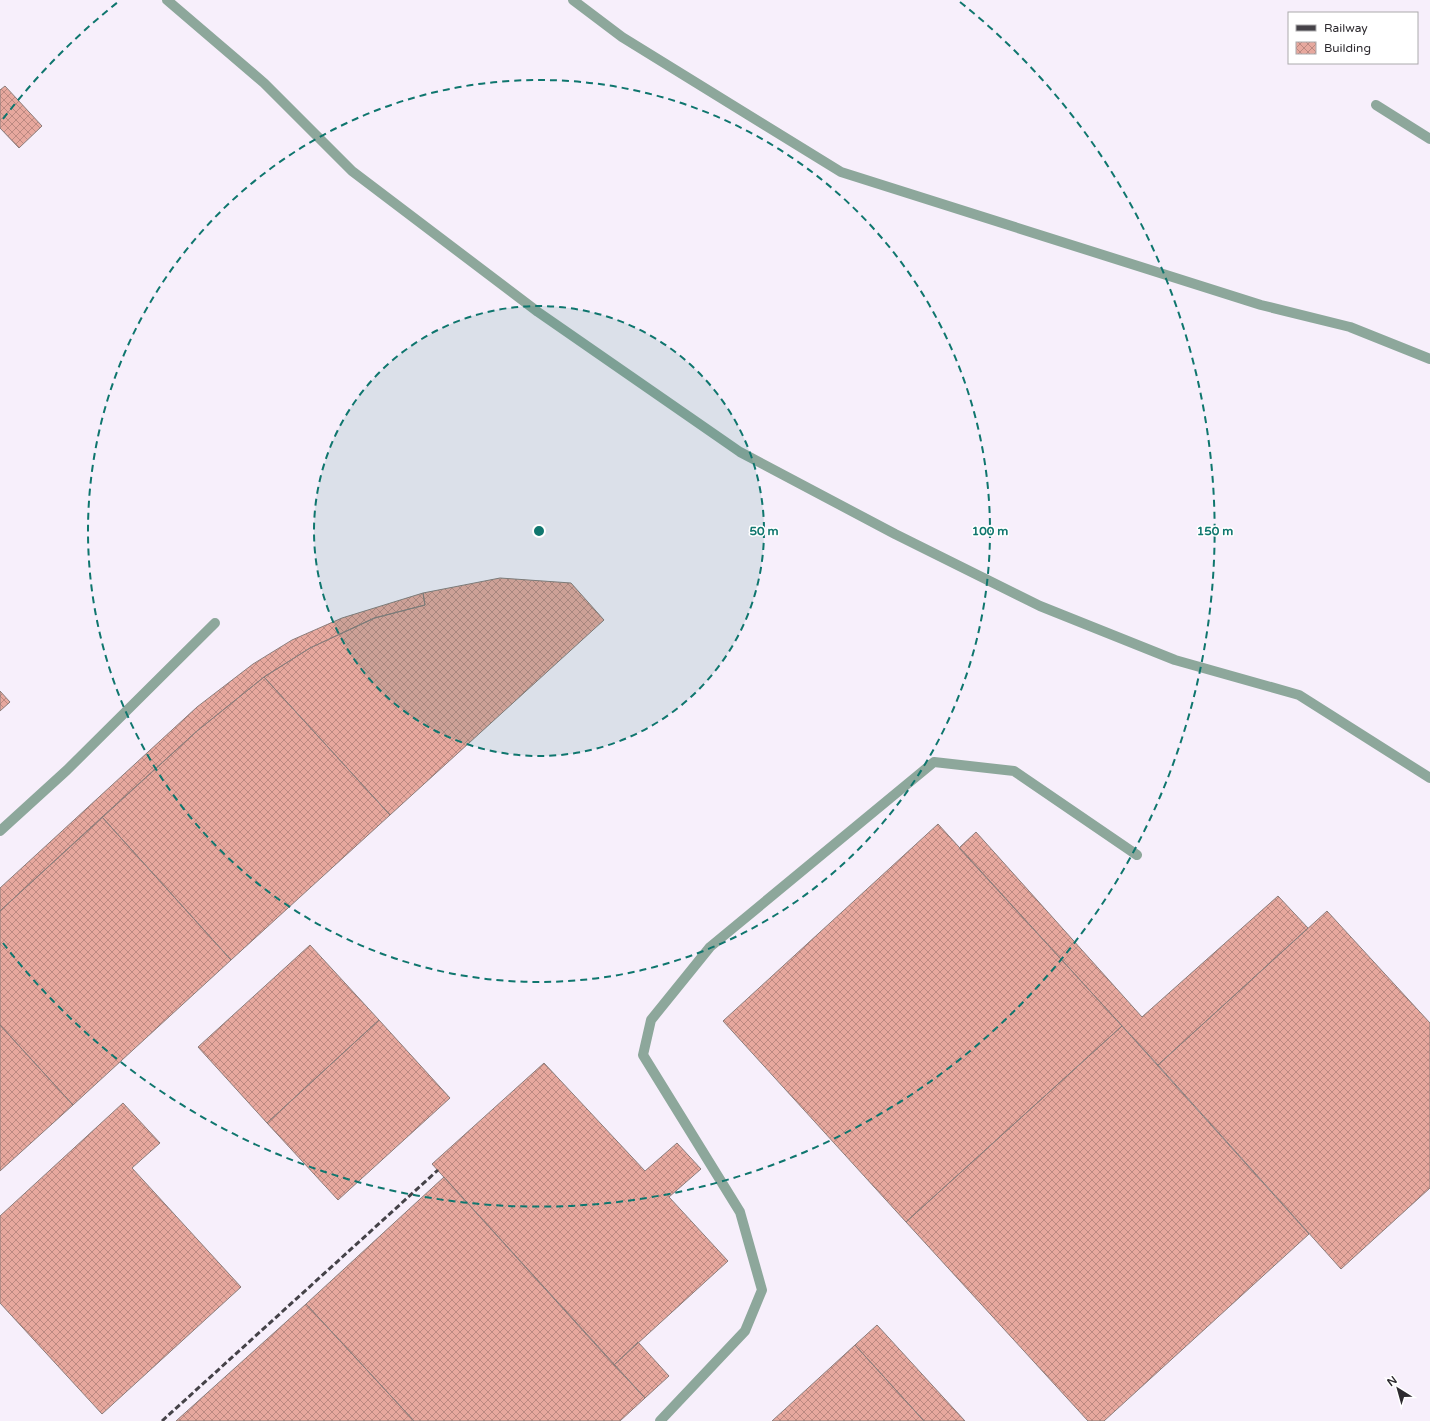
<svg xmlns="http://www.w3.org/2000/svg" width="1430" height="1421" font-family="'Varela Round',sans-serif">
	<defs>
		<pattern id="building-cross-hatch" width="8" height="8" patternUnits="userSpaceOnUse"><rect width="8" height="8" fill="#e7a89e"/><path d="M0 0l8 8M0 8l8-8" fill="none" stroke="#bc8981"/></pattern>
	</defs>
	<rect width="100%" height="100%" fill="#f7effb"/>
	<!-- building -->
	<path fill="url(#building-cross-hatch)" stroke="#8b7d7b" d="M5,86l37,40 -23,22 -19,-20v-38z
		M500,578l71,5 33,37 -214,195 -126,-138 46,-29 64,-30 51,-13 -2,-12z
		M423,593l2,12 -50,13 -65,30 -46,29 -67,54 -197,180v-23l197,-181 56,-43 39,-24 50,-22z
		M264,677l126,138 -159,145 -129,-143 95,-86z
		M0,691l10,11 -10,9z
		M102,817l129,143 -158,145 -73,-80v-114z
		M938,824l184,202 -216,196 -183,-201z
		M976,832l166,185 136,-121 30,32 -150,137 -199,-217z
		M1327,911l103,112v165l-89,81 -183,-204z
		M310,945l69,75 -112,103 -69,-76z
		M379,1020l71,78 -112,102 -71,-77z
		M0,1025l73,80 -73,66z
		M1122,1026l187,208 -205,187h-16l-182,-199z
		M544,1063l101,108 32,-28 24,26 -32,28 59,64 -114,104 -182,-201z
		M123,1103l37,40 -28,25 109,119 -139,127 -102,-111v-87z
		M444,1177l201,221 -25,23h-206l-108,-117z
		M306,1304l108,117h-238z
		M877,1325l88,96h-41l-69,-76z
		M638,1342l31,34 -24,22 -31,-33z
		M855,1345l69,76h-152z"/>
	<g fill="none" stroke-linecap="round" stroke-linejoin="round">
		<!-- lane -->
		<path stroke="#8da79b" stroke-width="10" d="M167,0l97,83 88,88 186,141 202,140 155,82 145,72 135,54 124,35 131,83
			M573,0l49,37 219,135 420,133 89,22 80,32
			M1376,105l54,34
			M0,831l67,-61 148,-147
			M660,1421l85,-90 17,-41 -22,-78 -97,-157 8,-35 59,-73 224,-185 80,9 123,84"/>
		<!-- rail -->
		<path stroke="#454248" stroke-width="3" stroke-dasharray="6 3" stroke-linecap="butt" d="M162,1421l276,-251"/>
	</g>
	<!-- distance rings -->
	<circle cx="539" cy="531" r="225" fill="#0f766e" fill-opacity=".12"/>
	<g fill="none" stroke="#0f766e" stroke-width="2" stroke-dasharray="7 5">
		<circle cx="539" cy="531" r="225"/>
		<circle cx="539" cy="531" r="451"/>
		<path d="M3 119A676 676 0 0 1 118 2M960 2A676 676 0 1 1 3 943"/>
	</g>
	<circle cx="539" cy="531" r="6" fill="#0f766e" stroke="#fff" stroke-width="2"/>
	<g font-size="12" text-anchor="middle" font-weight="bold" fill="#0f766e" stroke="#fff" stroke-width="3" stroke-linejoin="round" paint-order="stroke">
		<text x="764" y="535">50 m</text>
		<text x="990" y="535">100 m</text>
		<text x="1215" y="535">150 m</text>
	</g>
	<!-- legend -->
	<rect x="1288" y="12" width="130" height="52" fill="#ffffff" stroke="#abaaac"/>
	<rect x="1296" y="25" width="20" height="6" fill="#454248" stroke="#abaaac"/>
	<text x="1324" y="32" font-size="12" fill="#2d2a2f">Railway</text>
	<rect x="1296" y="42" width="20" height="12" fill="url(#building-cross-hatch)" stroke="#abaaac"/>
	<text x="1324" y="52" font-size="12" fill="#2d2a2f">Building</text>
	<!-- north arrow -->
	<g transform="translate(1398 1389) rotate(323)" stroke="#ffffff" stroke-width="3" paint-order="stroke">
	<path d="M0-3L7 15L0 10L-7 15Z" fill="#2d2a2f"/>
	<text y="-6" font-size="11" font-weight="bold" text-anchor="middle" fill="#2d2a2f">N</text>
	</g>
</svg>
